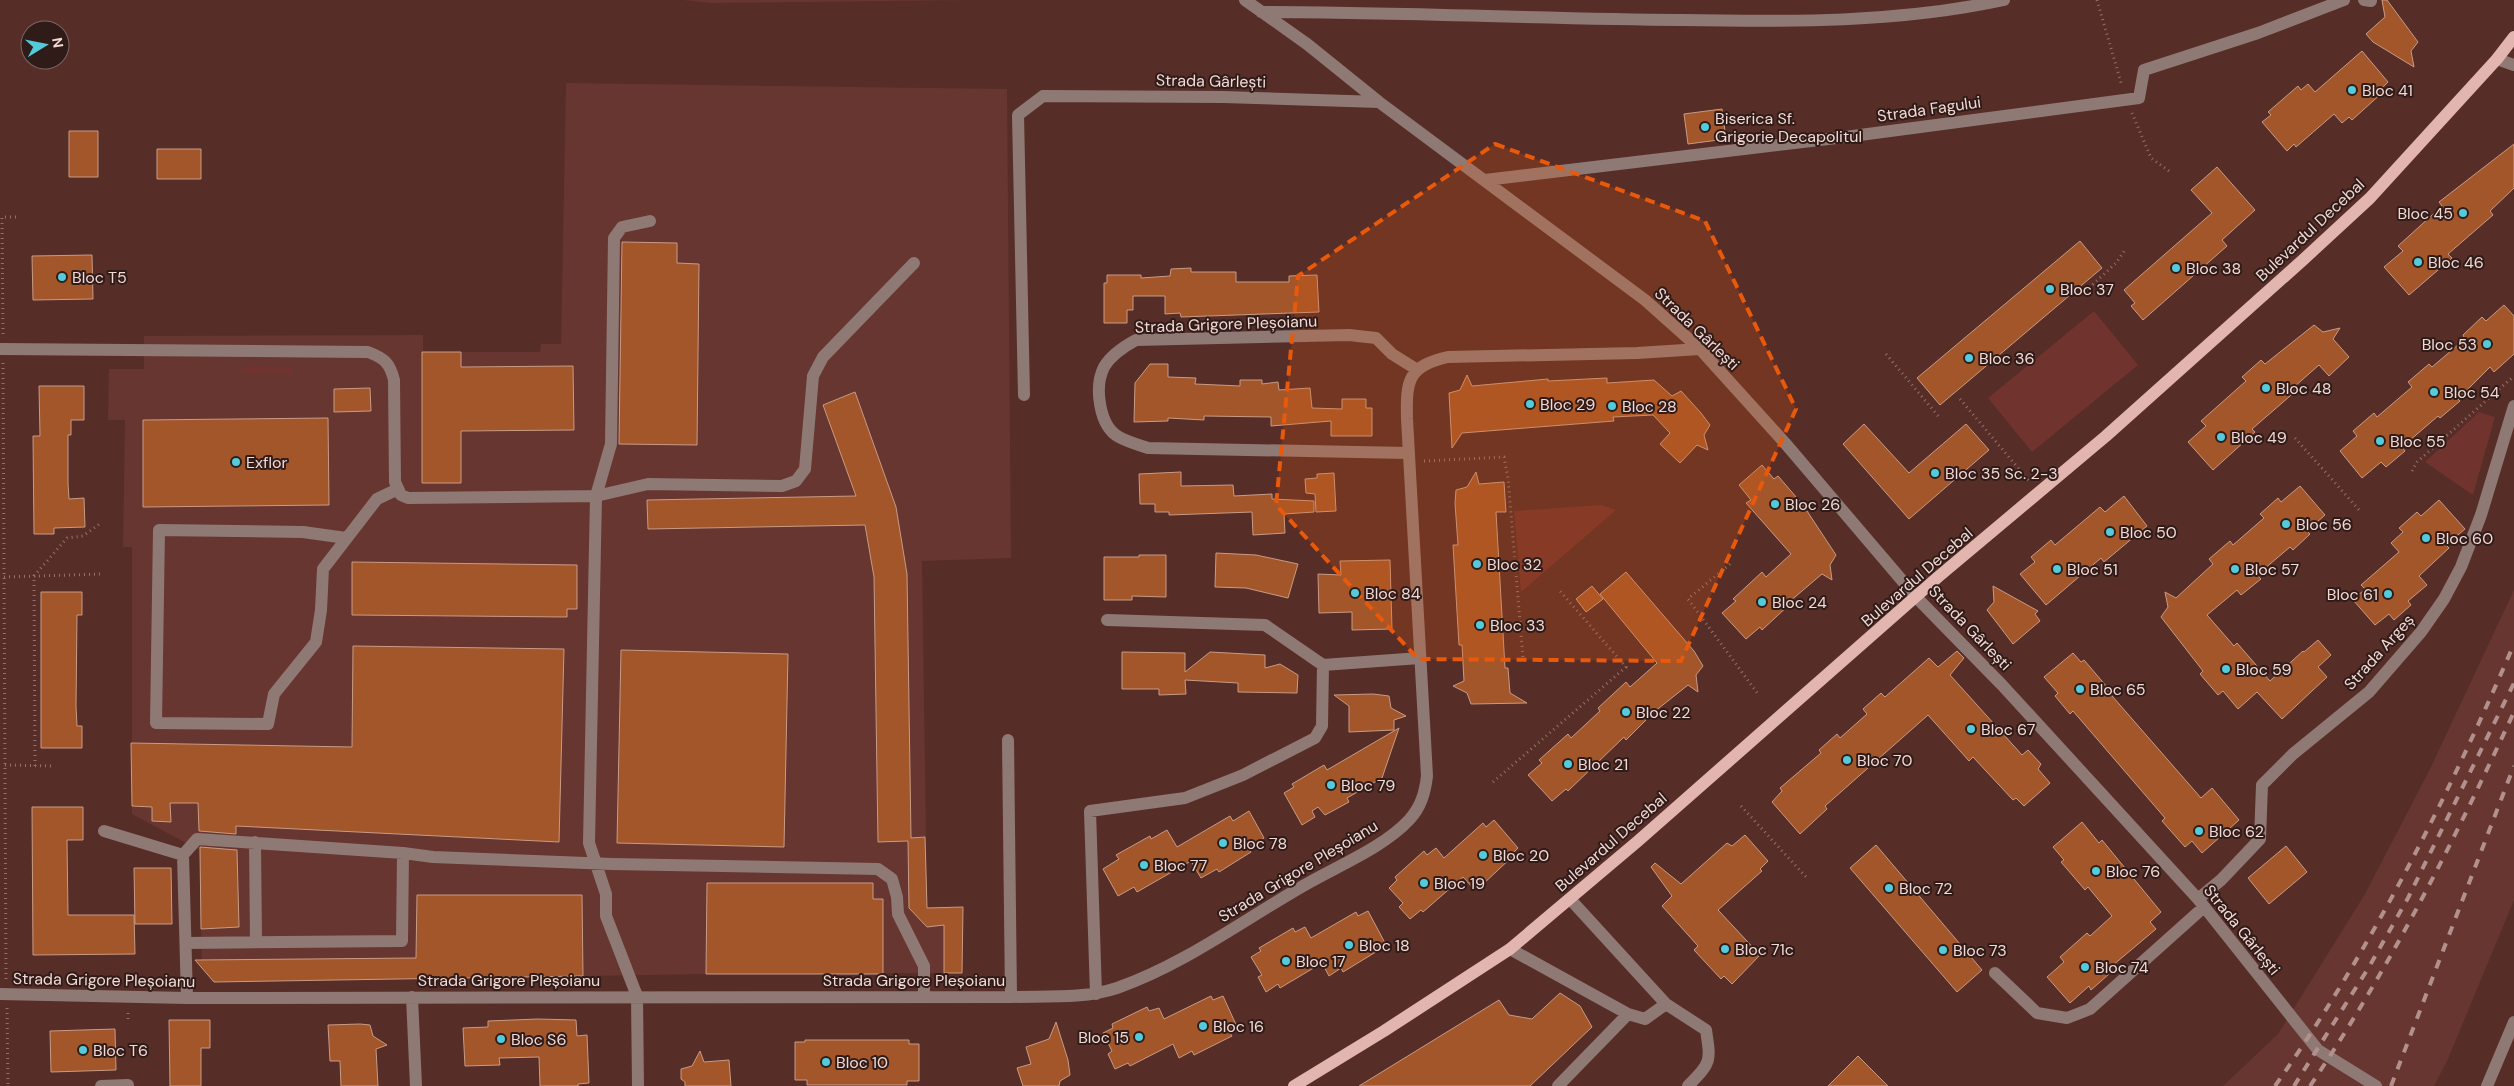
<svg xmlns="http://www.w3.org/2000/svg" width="2514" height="1086" font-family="'DM Sans',sans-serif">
	<rect width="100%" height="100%" fill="#572d28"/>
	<!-- built -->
	<path fill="#673630" d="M683,0h291l-263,3z
		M566,83l441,6 4,469 -89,3 5,346h36l-1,66 -256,1 -492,8 -12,-14 -3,-118 -67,-36v-267h-9l2,-127h-17l1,-51h35v-33l279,-1v17h117l1,-8h20z
		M2514,590v310l-66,159 -14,27h-211l55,-52 87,-140 65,-125z"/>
	<!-- green -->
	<path fill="#70332d" d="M2094,311l44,54 -106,87 -44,-54z
		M248,366l44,1v7l-55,-1z
		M2479,412l16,5 -22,78 -48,-33z
		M1601,505l15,5 -95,82 -7,-81z"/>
	<!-- building -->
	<path fill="#a3562a" stroke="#c89b85" d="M2382,0h5l31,42 -7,9 3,16 -41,-25 -7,-8 19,-17z
		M2362,51l26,31 -7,7 2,3 -31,28 -3,-3 -7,6 -8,-9 -38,33 -2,-3 -7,7 -25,-29 9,-7 -3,-3 30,-26 3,4 7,-6 7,8z
		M1722,109l4,30 -38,5 -4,-30z
		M69,131h29v46h-29z
		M2514,144v44l-24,23 3,4 -45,39 4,4 -43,37 -25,-28 19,-16 -5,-5 44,-40 -3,-4z
		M157,149h44v30h-44z
		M2217,167l38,43 -33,30 5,6 -84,74 -12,-14 4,-3 -11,-13 88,-77 -21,-23z
		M2080,241l22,27 -162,137 -23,-27z
		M622,242l55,1v20l22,1 -2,181 -78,-1z
		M92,255l1,44 -60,1 -1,-44z
		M1191,268v4h45v10h53v-6l28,-1 2,37 -138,5 -1,-4 -15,1v-18h-32v14h-6v13h-23v-40h3v-8h34v3l29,-2 1,-7z
		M2504,305l10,11v38l-20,18 -4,-5 -32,32 2,2 -20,17 -2,-2 -36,31 3,4 -19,16 -5,-5 -19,16 -22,-27 17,-15 -4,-5 21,-18 3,4 35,-30 -4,-5 21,-18 3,3 33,-28 -2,-4 19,-18 4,4z
		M2314,325l9,7 17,-4 -7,11 16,18 -20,19 -10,-11 -25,22 3,3 -45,39 3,3 -42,38 -25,-28 18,-16 -5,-5 45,-40 -4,-4 19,-17 4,4z
		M422,352h39v15l112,-1 1,64 -113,1v52h-39z
		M1150,364h18v13l28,1 -1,6 45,2v-6h22v4l16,-2 1,8 31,-2 2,20 30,1v-10h24v9h6v28h-41v-15l-60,5v-9l-67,-1v4l-36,-2v3l-34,1 1,-39z
		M1467,375l5,11 76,-7v2l59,-3v5l47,-3 18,16 9,-5 20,22 9,12 -6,10 4,15 -11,-5 -17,18 -20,-19 10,-11 -17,-18 -40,2 1,4 -152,12 -10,15 -3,-55 11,-3z
		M39,386h45v34h-13v15h-3v48l1,16 15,-1 1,29 -31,1v6h-20l-1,-98h7z
		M370,388l1,23 -37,1v-23z
		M855,392l41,115 11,67 4,264 14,-1 2,71 36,-1 -1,66h-18v-48l-17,2 -18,-19 -1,-67 -30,1 -4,-265 -9,-52 -217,4 -1,-29 209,-4 -33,-91z
		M328,418l1,87 -186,2v-87z
		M1864,424l45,49 57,-49 23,26 -80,69 -66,-75z
		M1762,465l12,14 4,-3 25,29 33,50 -6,10 2,15 -10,-6 -33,28 1,2 -28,26 -2,-3 -14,12 -24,-26 14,-12 -3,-2 29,-27 4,5 25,-23 -45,-51 5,-3 -12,-15z
		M1181,472v14l52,-1 1,11 38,-2v5l42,2v11l-30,2 1,19 -32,2 -1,-23 -83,3v-3h-14v-8h-15l-1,-30z
		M1476,472l3,12 25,-2 2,30h-10l9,156h3l2,25 17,10 -56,1 -4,-11 -14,-7 11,-5 -2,-36h-3l-6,-100h5l-3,-42 1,-13 11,-3z
		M1334,473l2,38 -20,1 -1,-18 -9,-1 -1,-14 12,-1v-4z
		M2300,486l25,29 -18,16 3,3 -17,16 -3,-3 -33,28 4,4 -20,16 -4,-5 -30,25 27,31 3,-3 33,38 33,-30 1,1 14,-12 13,15 -13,12 9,10 -45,42 -25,-27 -19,17 -15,-18 -5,4 -18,-21 3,-3 -42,-54 7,-10 -3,-15 11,6 37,-34 -4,-5 21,-18 3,4 31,-27 -4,-4 18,-16 3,4z
		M2124,496l23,30 -43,36 -3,-4 -55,47 -26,-31 15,-12 -4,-5 20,-17 4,5 45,-38 5,5z
		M2439,500l26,29 -19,16 3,3 -30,28 8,9 -19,16 3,4 -17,15 -5,-6 -14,11 -22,-25 12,-11 -4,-4 38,-33 -8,-9 12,-11 -4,-4 18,-16 4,4z
		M1216,553l40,2 42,9 -10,34 -42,-10 -31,-1z
		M1139,555h27v42l-34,-1v4h-28v-43h35z
		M1390,560l2,69 -40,1v-18l-33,1 -1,-39 23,1 -1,-14z
		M352,562l225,3v44h-10v8l-215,-2z
		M1626,572l68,79 9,15 -7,9 2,17 -10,-7 -34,27 -28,28 -2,-3 -56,54 -2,-2 -14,12 -24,-26 14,-12 -3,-3 29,-26 3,4 29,-27 -2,-3 28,-26 4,5 27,-24 -57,-69z
		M1592,586l11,13 -17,13 -10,-13z
		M1993,586l45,25 -3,3 5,7 -27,23 -26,-34 7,-8z
		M41,592h41v23h-5l-1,91 1,20h5v22h-41z
		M353,646l211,3 -5,193 -323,-16v8l-37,-3 -1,-28h-28l1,19 -19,-1v-14l-20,-1 -1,-63 221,4z
		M621,650l167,4 -4,193 -167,-4z
		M1957,651l7,7 -14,17 72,80 6,-5 13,14 -3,5 12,14 -26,23 -8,-8 -3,2 -40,-43 -4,4 -41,-46 -103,91 2,3 -27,25 -28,-32 10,-11 -2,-3 41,-35 -2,-3 18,-16 3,4 27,-24 -4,-5 18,-16 4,4 44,-39 9,9z
		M1122,652l63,1v19l25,-20 55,3v13l15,-4 18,11 -1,18 -59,-1v-9l-53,-3 1,14 -27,1v-6h-37z
		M2073,653l8,9 3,-2 23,27 -1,2 95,109 11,-10 27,32 -37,33 -10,-12 -7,6 -23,-26 3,-3 -92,-107 -3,3 -15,-18 3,-3 -14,-16z
		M1373,694l16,2 2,12 15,8 -12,4v10l-45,2v-26l-15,-11z
		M1399,728l-17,50 -35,20 2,4 -24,13 -7,-8 -6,4 3,6 -13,8 -18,-32 10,-6 -2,-3 32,-19 3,5z
		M32,807h51v33h-16l1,75h66l1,39 -102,1z
		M1249,811l15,27 -15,10 2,4 -32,20 -2,-3 -16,9 -10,-17 -54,31 -3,-5 -16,9 -15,-27 16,-10 -3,-4 34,-19 1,3 16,-9 10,17 53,-31 3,5z
		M1494,820l24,28 -6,6 1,2 -31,29 -2,-3 -7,6 -10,-11 -40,35 -2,-2 -11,9 -11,-12 4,-4 -14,-15 8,-8 -2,-3 29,-26 3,4 9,-7 8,10 39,-35 3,4z
		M2082,822l17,21 3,-3 59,72 -11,10 6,7 -50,42 3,3 -18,16 -2,-4 -19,17 -23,-26 17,-15 -4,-5 27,-24 3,3 22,-20 -24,-29 -3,3 -24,-28 3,-2 -11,-13z
		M1745,835l23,26 -8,8 2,2 -44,39 42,45 -28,29 -8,-8 -3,3 -27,-29 4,-4 -36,-40 10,-10 -21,-29 4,-4 26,21 46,-41 5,3z
		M1876,845l106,125 -25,22 -107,-124z
		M2286,846l21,26 -38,32 -21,-26z
		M200,847l37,3 2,77 -38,2z
		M134,868h37l1,56h-37z
		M707,883h166v16h10v75h-177z
		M417,895h165l1,81 -369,6 -19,-22 221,-2z
		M1368,911l17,32 -7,5 1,2 -36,22 -2,-4 -12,8 -7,-13 -42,25 -2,-4 -12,8 -8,-15 4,-2 -11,-18 10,-6 -2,-3 34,-20 2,4 10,-5 6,11 45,-26 2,4z
		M1560,993l20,13 12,21 -62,59h-171l140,-86 10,15 23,4z
		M1211,996l2,4 10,-4 15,33 -8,4 2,3 -38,19 -2,-4 -13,7 -6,-14 -43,22 -2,-3 -13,6 -7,-15 4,-3 -9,-18 10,-5 -1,-4 35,-17 2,4 10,-3 5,11z
		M538,1019l38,1 1,16 10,-1 2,48 -11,1v2h-38l-1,-29 -40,1 1,7 -35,1 -2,-38 25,-1v-6z
		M169,1020h41v28h-9v38h-31z
		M1056,1022l12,38 2,15 -10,6 -1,5h-36l-6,-18 14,-4 -5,-17 23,-8z
		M360,1024l10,1 3,11 14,9 -11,4 2,37h-37l-1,-25h-10l-2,-36z
		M115,1029l1,41 -65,2 -1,-41z
		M805,1040h104v4h10v37h-12v4h-100v-5h-12v-38h10z
		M700,1051l4,11 25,-2 2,26h-46v-4l-4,-3v-10l11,-3z
		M1858,1056l30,30h-60z"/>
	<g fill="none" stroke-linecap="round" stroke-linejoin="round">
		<!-- path -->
		<path stroke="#95716c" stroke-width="3" stroke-dasharray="1 4" stroke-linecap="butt" d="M2097,0l25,86
			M2132,113l19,45 18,13
			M2089,288l27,-25 9,-13
			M3,334l-1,-117h14
			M1886,354l53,63
			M3,363l3,616
			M1960,399l69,82
			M2295,438l66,74
			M1424,461l80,-4 4,21 15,180
			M2412,471l5,-9 97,-86
			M1730,564l-42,35 70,95
			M4,577l98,-3
			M5,765l46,1
			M35,766l-1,-190 33,-38 16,-2 18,-13
			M1493,782l133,-115 -66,-76
			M1741,806l65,71
			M7,1008l1,78
			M128,1013v9"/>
		<!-- minor -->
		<path stroke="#8f7975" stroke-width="12" d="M1245,0l62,44 72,58 266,198 55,49 85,94 132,155 85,87 196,214 120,151 58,36
			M2364,0l7,1
			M1261,12c140,0 280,7 420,8 108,2 217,3 323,-20
			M2497,59l17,6
			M1485,180l360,-43 294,-39 5,-28 114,-37 86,-33
			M650,221l-28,6 -8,11 -3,206 -15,52 52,-12 134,2 14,-5 9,-12 8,-93 10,-19 91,-94
			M0,349l368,3c16,6 22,11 26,28l1,102 6,13 7,3 188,-2 -7,347 17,51v22l31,80 1,90
			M1024,395l-6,-280 25,-19 180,1 156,5
			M1407,453l-259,-5c-9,-3 -20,-6 -29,-11 -20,-11 -25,-50 -15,-70 7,-12 19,-20 32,-27l213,-5 27,3 16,16 24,15
			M346,538l-43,-6 -144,-2 -3,193 112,1 6,-30 42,-52 5,-32 2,-41 54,-70 21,-10
			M1107,620l158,5 58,40 97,-7
			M1008,740l3,257
			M104,831l79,24
			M255,842l1,99
			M1570,899l96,105 40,26c5,33 5,32 -18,56
			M2198,899l23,-19 39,-41 2,-54 31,-31 76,-62 52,-60 23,-33 17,-32 20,-52 33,-109
			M186,943l216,-2 1,-88
			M1510,949l118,65 17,5 21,-15
			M1995,973l42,40 30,5 23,-9 114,-102
			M0,994l187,4 824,-1c35,-1 73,2 106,-9 66,-23 125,-67 186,-102 32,-19 80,-38 106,-66 12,-13 16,-27 18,-44l-20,-357c-1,-39 1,-53 41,-62l189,-4 63,-4
			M1096,994l-6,-183 95,-13 58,-23 72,-37 7,-12 1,-61
			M412,997l4,89
			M187,998l-4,-143 14,-16 206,14 30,4 179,7 266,5 14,10 5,18 1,17 26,52v30
			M101,1086l27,-1
			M1558,1086l70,-72
			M2487,1086l27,-64"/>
		<!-- major -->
		<path stroke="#e2b5af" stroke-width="12" d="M1294,1086l90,-55 126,-82 128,-108 300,-264 168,-141 198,-177 66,-61 127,-139 17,-22"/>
		<!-- rail -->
		<path stroke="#b2918d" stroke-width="4" stroke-dasharray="9 9" stroke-linecap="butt" d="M2275,1086c96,-136 173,-289 239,-442
			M2294,1086l75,-119 39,-69 106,-215
			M2310,1086c80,-118 144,-245 204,-374
			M2391,1086l123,-320"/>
	</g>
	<!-- marked area -->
	<path fill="#e8590c" fill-opacity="0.2" stroke="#e8590c" stroke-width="4" stroke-dasharray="10 6" stroke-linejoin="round" d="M1495,144l210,77 91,188 -115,252 -263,-2 -142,-154 22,-229z"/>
	<!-- markers -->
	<g fill="#53cbdb" stroke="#2f1c19" stroke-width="2">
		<circle cx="2352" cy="90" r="5"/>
		<circle cx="1705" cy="127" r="5"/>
		<circle cx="2463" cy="213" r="5"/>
		<circle cx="2418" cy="262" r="5"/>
		<circle cx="2176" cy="268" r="5"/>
		<circle cx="62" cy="277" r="5"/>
		<circle cx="2050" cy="289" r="5"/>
		<circle cx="2487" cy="344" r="5"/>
		<circle cx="1969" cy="358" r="5"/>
		<circle cx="2266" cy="388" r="5"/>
		<circle cx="2434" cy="392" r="5"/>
		<circle cx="1530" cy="404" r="5"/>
		<circle cx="1612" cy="406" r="5"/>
		<circle cx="2221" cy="437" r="5"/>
		<circle cx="2380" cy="441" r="5"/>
		<circle cx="236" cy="462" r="5"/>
		<circle cx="1935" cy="473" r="5"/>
		<circle cx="1775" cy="504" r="5"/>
		<circle cx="2286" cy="524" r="5"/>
		<circle cx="2110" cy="532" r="5"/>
		<circle cx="2426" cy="538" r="5"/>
		<circle cx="1477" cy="564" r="5"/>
		<circle cx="2057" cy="569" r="5"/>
		<circle cx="2235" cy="569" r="5"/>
		<circle cx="1355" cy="593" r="5"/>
		<circle cx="2388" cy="594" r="5"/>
		<circle cx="1762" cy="602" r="5"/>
		<circle cx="1480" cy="625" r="5"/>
		<circle cx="2226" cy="669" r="5"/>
		<circle cx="2080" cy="689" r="5"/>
		<circle cx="1626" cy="712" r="5"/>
		<circle cx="1971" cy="729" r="5"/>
		<circle cx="1847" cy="760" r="5"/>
		<circle cx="1568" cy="764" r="5"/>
		<circle cx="1331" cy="785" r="5"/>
		<circle cx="2199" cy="831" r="5"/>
		<circle cx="1223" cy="843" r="5"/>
		<circle cx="1483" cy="855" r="5"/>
		<circle cx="1144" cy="865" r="5"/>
		<circle cx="2096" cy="871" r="5"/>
		<circle cx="1424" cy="883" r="5"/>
		<circle cx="1889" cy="888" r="5"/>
		<circle cx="1349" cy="945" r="5"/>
		<circle cx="1725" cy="949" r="5"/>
		<circle cx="1943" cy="950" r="5"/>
		<circle cx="1286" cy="961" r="5"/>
		<circle cx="2085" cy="967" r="5"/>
		<circle cx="1203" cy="1026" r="5"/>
		<circle cx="1139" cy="1037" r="5"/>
		<circle cx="501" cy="1039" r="5"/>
		<circle cx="83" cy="1050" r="5"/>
		<circle cx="826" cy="1062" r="5"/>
	</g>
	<g text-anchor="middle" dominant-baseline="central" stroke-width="4" stroke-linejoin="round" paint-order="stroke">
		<!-- street labels -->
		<g font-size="16" fill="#f3d8d4" stroke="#2f1c19">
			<text transform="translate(1211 81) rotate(1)">Strada Gârlești</text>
			<text transform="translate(1929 109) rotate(-8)">Strada Fagului</text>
			<text transform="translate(2310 230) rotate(-43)">Bulevardul Decebal</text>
			<text transform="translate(1226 324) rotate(-2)">Strada Grigore Pleșoianu</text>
			<text transform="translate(1697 329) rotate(44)">Strada Gârlești</text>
			<text transform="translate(1917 577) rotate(-41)">Bulevardul Decebal</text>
			<text transform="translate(1970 628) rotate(46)">Strada Gârlești</text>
			<text transform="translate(2379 652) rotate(-48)">Strada Argeș</text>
			<text transform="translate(1611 842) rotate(-41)">Bulevardul Decebal</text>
			<text transform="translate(1298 871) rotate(-31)">Strada Grigore Pleșoianu</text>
			<text transform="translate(2242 930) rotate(51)">Strada Gârlești</text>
			<text transform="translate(104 980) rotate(1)">Strada Grigore Pleșoianu</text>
			<text x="509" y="980">Strada Grigore Pleșoianu</text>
			<text x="914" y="980">Strada Grigore Pleșoianu</text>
		</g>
		<!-- poi labels -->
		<g font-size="16" fill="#f3d8d4" stroke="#2f1c19" text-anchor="start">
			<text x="2362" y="90">Bloc 41</text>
			<text x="1715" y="118">Biserica Sf.<tspan x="1715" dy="18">Grigorie Decapolitul</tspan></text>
			<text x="2453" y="213" text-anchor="end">Bloc 45</text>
			<text x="2428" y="262">Bloc 46</text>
			<text x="2186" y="268">Bloc 38</text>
			<text x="72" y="277">Bloc T5</text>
			<text x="2060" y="289">Bloc 37</text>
			<text x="2477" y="344" text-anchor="end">Bloc 53</text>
			<text x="1979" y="358">Bloc 36</text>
			<text x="2276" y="388">Bloc 48</text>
			<text x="2444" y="392">Bloc 54</text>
			<text x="1540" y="404">Bloc 29</text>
			<text x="1622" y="406">Bloc 28</text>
			<text x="2231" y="437">Bloc 49</text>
			<text x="2390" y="441">Bloc 55</text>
			<text x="246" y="462">Exflor</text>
			<text x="1945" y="473">Bloc 35 Sc. 2-3</text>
			<text x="1785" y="504">Bloc 26</text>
			<text x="2296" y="524">Bloc 56</text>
			<text x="2120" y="532">Bloc 50</text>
			<text x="2436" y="538">Bloc 60</text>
			<text x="1487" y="564">Bloc 32</text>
			<text x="2067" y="569">Bloc 51</text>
			<text x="2245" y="569">Bloc 57</text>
			<text x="1365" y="593">Bloc 84</text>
			<text x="2378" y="594" text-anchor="end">Bloc 61</text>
			<text x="1772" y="602">Bloc 24</text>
			<text x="1490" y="625">Bloc 33</text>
			<text x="2236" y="669">Bloc 59</text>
			<text x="2090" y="689">Bloc 65</text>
			<text x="1636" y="712">Bloc 22</text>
			<text x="1981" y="729">Bloc 67</text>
			<text x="1857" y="760">Bloc 70</text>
			<text x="1578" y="764">Bloc 21</text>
			<text x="1341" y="785">Bloc 79</text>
			<text x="2209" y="831">Bloc 62</text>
			<text x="1233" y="843">Bloc 78</text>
			<text x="1493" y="855">Bloc 20</text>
			<text x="1154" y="865">Bloc 77</text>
			<text x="2106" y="871">Bloc 76</text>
			<text x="1434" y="883">Bloc 19</text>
			<text x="1899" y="888">Bloc 72</text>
			<text x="1359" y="945">Bloc 18</text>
			<text x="1735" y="949">Bloc 71c</text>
			<text x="1953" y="950">Bloc 73</text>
			<text x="1296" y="961">Bloc 17</text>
			<text x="2095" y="967">Bloc 74</text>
			<text x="1213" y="1026">Bloc 16</text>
			<text x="1129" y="1037" text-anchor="end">Bloc 15</text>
			<text x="511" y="1039">Bloc S6</text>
			<text x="93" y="1050">Bloc T6</text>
			<text x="836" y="1062">Bloc 10</text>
		</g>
	</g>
	<!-- north arrow -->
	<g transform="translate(45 45) rotate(80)"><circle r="24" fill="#2f1c19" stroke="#7d6764"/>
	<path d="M0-4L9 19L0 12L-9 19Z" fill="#53cbdb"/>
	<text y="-8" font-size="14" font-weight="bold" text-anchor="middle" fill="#f3d8d4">N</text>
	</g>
</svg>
